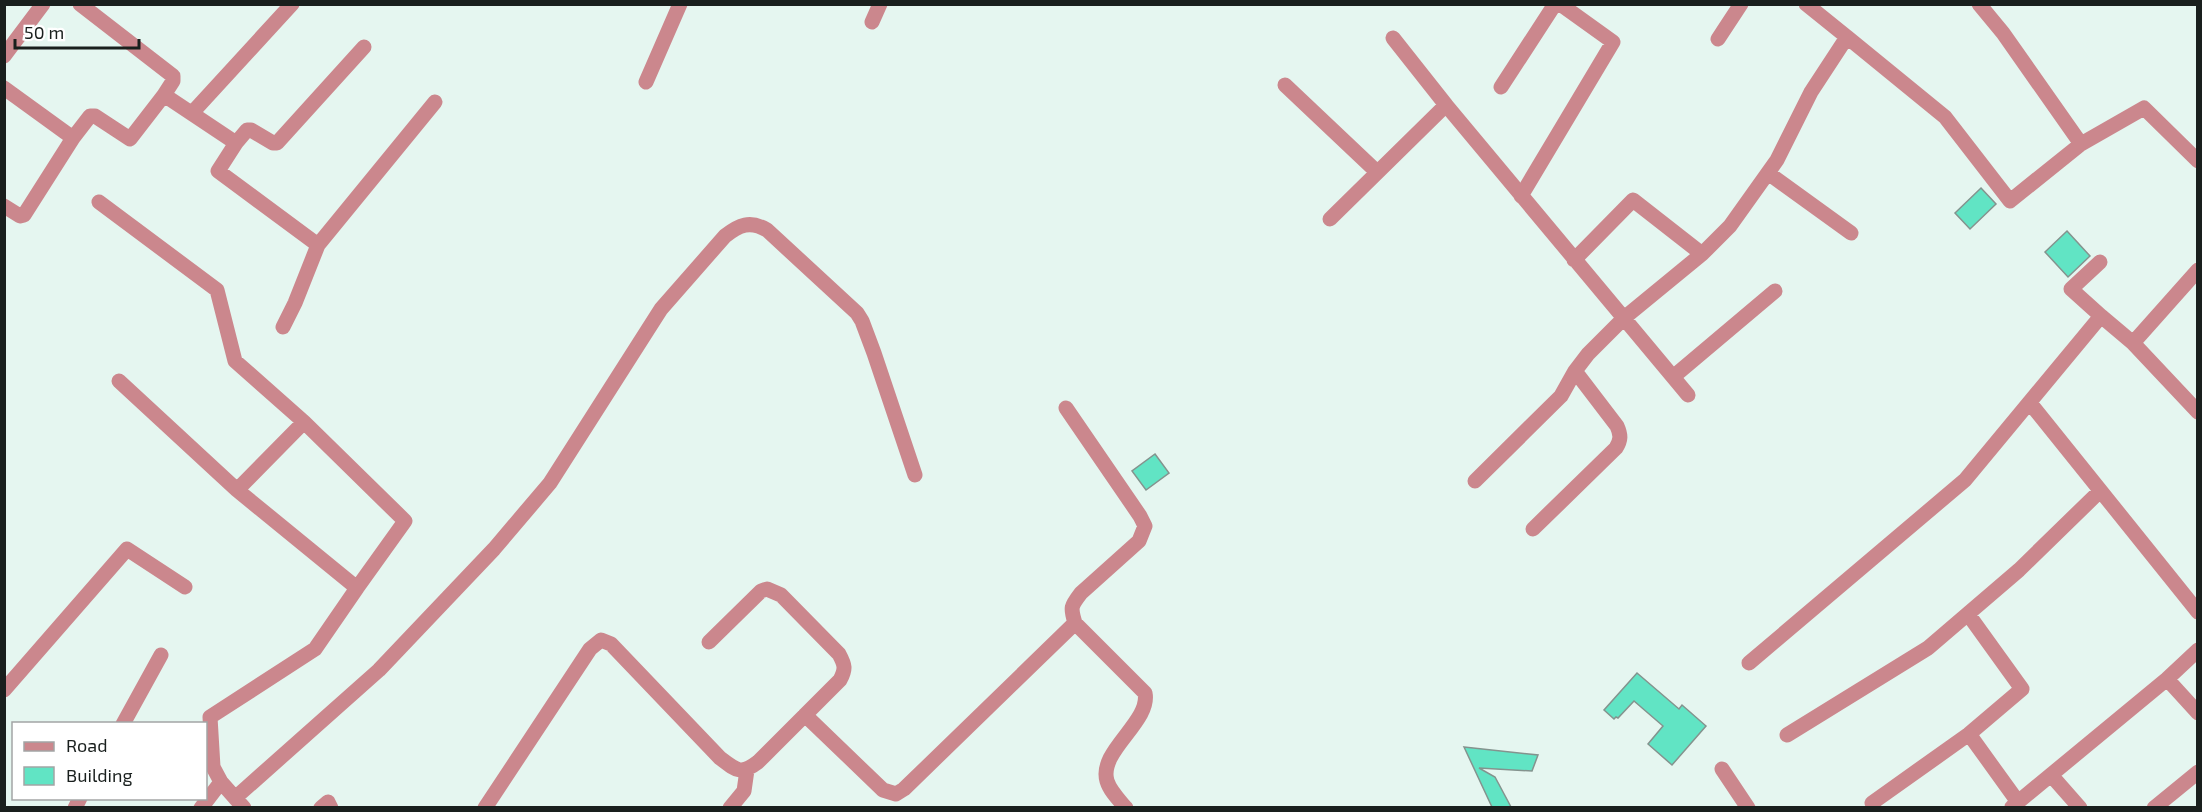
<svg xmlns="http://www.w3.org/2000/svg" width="2202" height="812" font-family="'Exo 2',sans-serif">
	<rect width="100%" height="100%" fill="#e5f6f0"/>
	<!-- building -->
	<path fill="#61e4c4" stroke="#84938e" stroke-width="1.5" d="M1981,188l15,16 -26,25 -15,-16z
		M2067,231l23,25 -22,21 -23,-25z
		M1155,454l14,19 -23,17 -14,-19z
		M1637,673l42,36 3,-4 24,21 -34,39 -24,-21 15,-18 -29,-25 -16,17 -2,-1 -2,2 -10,-9z
		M1464,747l74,8 -6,16 -53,-3 16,9 16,30h-19z"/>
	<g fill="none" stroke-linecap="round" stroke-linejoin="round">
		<!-- minor -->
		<path stroke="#cb878d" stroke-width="15" d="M80,4l93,72v5l-9,14
			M1806,4l41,33
			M1979,4l24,29 78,111
			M872,22l8,-18
			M1393,38l53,67
			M1718,39l23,-35
			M4,56l39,-52
			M646,82l34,-78
			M1285,85l92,87
			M1501,87l54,-83
			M4,88l69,50
			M192,113l100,-109
			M236,143l11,-13h4l22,13h4l87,-96
			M1768,173l83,60
			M1521,196l92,-154 -53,-38
			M99,202l118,88 18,71 69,61 -67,68 120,98 -42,61 -105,68 3,50 8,15 23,26
			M4,206l16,10 4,-1 49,-77 17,-22h5l35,23 34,-44 72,48 -18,28 100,74 -23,58 -12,24
			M1330,219l116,-114 227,272 102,-86
			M318,245l117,-143
			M1574,260l59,-60 69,54
			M2100,262l-29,27 30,27
			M2133,343l65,-73
			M1673,377l15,18
			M119,381l118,109
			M2030,403l168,209
			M1066,408l74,108 5,10 -6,15 -58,52c-10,13 -11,14 -6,30l70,70c6,29 -47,58 -38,88 3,10 12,19 19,27
			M304,422l101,99 -48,67
			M1475,481l86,-85 14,-25 13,-17 36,-36 78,-64 28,-28 47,-66 34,-68 36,-55 98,80 65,84 71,-57 63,-36 54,53
			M1533,529l83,-81c5,-8 5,-13 1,-22l-42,-55
			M1968,614l54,75 -53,45 49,68
			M1749,663l216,-183 136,-164 32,27 65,69
			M2167,679l31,34
			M4,690l123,-141 58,38
			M805,715l78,75 13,4 8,-5 171,-166
			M123,724l38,-69
			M1787,735l141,-87 91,-78 81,-79
			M1722,769l26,39
			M2051,775l29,33
			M235,798l144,-128 115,-121 56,-66 111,-174 64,-73c14,-11 25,-16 42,-6l90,83 5,8 12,32 41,122
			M1872,803l97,-69
			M2012,807l155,-128 31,-29
			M75,808l5,-10
			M201,808l20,-26
			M321,808l7,-6 3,6
			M485,808l105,-159 11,-9 10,4 109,114c17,13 21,17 38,4l82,-82c6,-11 5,-15 -1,-26l-58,-59 -14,-6 -6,2 -52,51
			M730,808l14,-17 3,-21
			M2154,808l44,-36"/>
	</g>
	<!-- border -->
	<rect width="2202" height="812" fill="none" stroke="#191f1d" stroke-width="12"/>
	<!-- legend -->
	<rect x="12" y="722" width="195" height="78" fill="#ffffff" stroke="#a3a5a5" stroke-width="1.5"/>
	<rect x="24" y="742" width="30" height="9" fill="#cb878d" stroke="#a3a5a5" stroke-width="1.5"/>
	<text x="66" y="752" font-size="18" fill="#191f1d">Road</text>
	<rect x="24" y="767" width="30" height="18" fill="#61e4c4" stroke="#a3a5a5" stroke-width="1.5"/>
	<text x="66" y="782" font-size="18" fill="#191f1d">Building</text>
	<!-- scale -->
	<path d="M15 39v9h124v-9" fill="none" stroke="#191f1d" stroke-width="3"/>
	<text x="24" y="39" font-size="18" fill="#191f1d" stroke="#ffffff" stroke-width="4.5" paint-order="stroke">50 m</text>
</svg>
